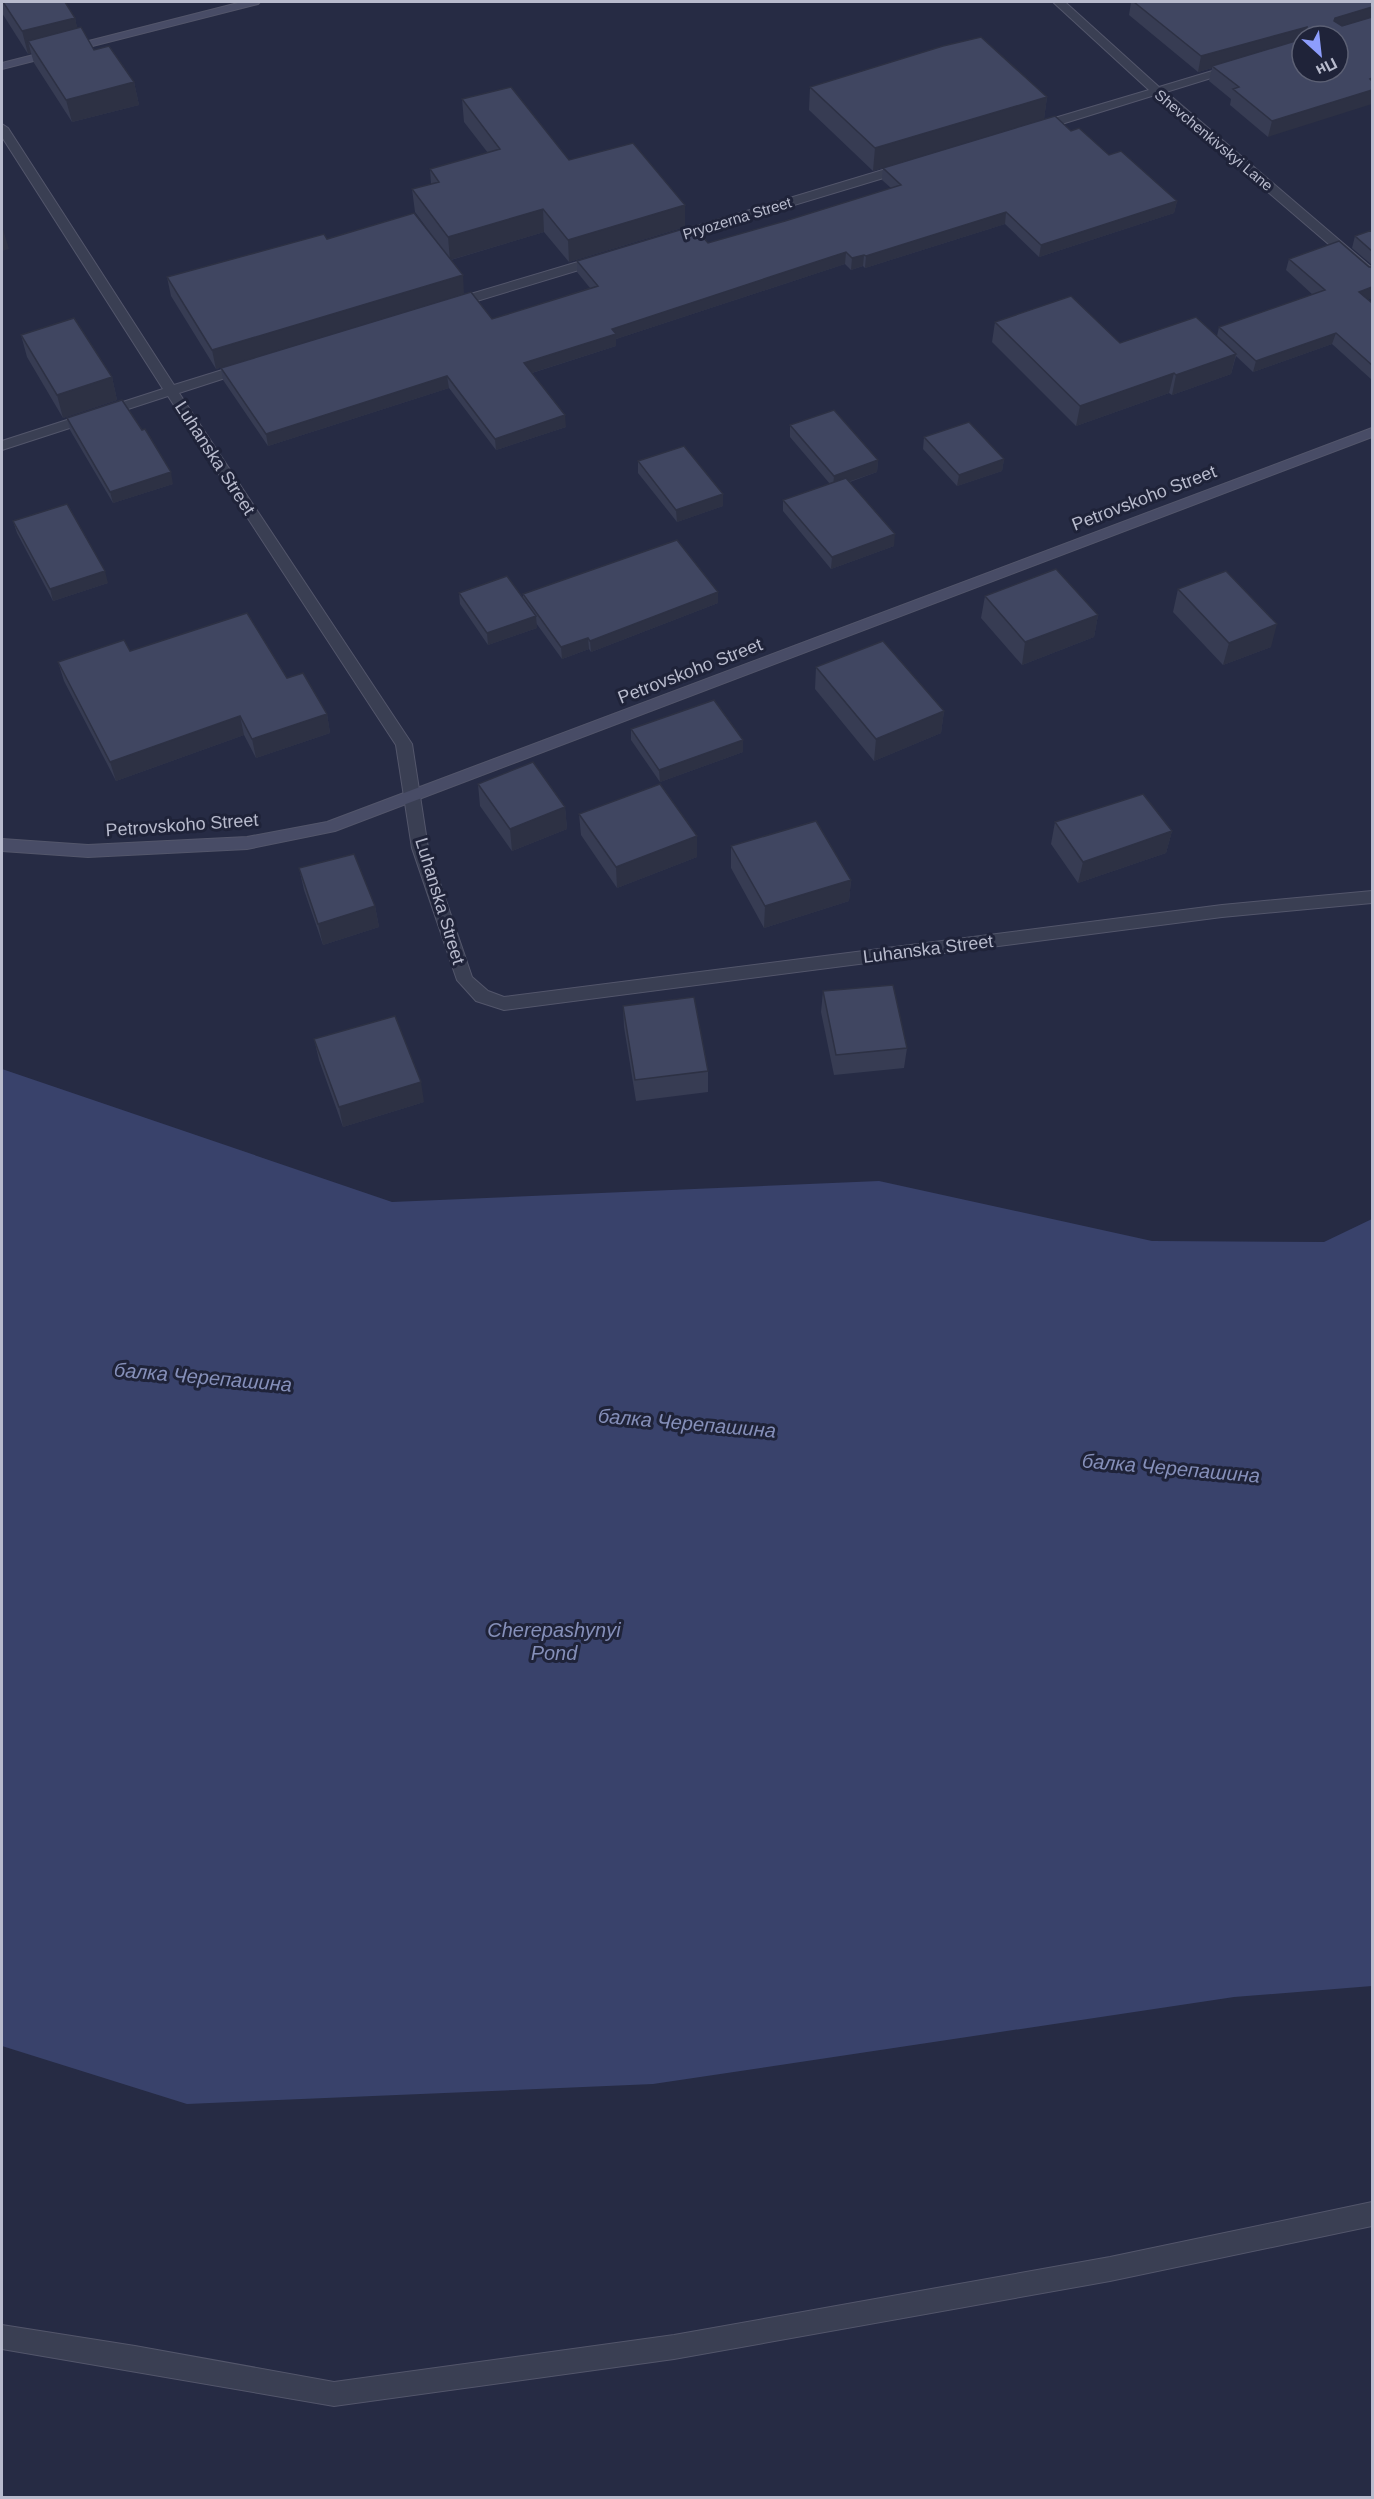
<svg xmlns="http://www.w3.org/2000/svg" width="1374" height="2499" font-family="Helvetica,sans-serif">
	<rect width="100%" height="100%" fill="#262b44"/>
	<!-- water -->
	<path fill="#39426b" d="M2,1069l390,133 487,-21 273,60 172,1 48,-23v767l-138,11 -581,87 -466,20 -185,-58z"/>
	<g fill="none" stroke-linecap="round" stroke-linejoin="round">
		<!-- lane casing -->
		<g stroke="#53566b" stroke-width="2">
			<path id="lane" d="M1372,2202v24l-262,55 -436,78 -340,47 -332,-57v-24l133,21 199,36 340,-47 436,-78z"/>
		</g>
		<!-- street casing -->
		<g stroke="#53566b" stroke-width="2">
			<path id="street" d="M1053,2h12l94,85 70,-21h8v4l-71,22 206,176v10l-5,-1 -212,-182 -116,36h-8v-6l118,-35z
				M2,124l6,4 166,257 71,-22 7,4 -2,3 -71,23 233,351 16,104 44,129 16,14 16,6 718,-92 150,-14v12l-150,14 -718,93 -28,-9 -19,-21 -45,-132 -16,-103 -228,-349 -166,54v-9l161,-52 -161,-252z
				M906,163l4,1v6l-232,70 -4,1 -6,-4 2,-3z
				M598,256l6,4 -2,3 -145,44 -5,1 -6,-4 1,-3z"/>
		</g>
		<!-- secondary casing -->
		<g stroke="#53566b" stroke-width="2">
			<path id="secondary" d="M242,2h18l-2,2 -256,65v-6z
				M1372,428v9l-1037,394 -88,18 -159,8 -86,-6v-12l86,6 159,-8 80,-15z"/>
		</g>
		<!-- lane -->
		<use href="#lane" fill="#3a3f53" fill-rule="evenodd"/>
		<!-- street -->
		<use href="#street" fill="#3a3f53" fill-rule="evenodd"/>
		<!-- secondary -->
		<use href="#secondary" fill="#484c66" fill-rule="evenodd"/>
	</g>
	<!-- wall -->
	<path fill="#373c53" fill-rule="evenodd" d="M2,2h63l10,16 2,10 17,22 40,32 5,23 -67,17 -38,-59 -3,-10 -3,1 -26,-41z
		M1131,2h241l-104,135 -38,-32 1,-6 -22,-18 3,-13 -14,4 -69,-57zM1302,36h36l-36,36z
		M810,87l237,10 -3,22 -171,52 -64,-61z
		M462,99l223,128 -116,35 -25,-30 -93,28 13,34 -248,75 -45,-73 -4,-19 160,-38 118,14 -30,-41 -3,-23 19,-5 -1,-15 58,-16 -24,-31z
		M1071,131l38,24 68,46 -3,12 -135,44 -34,-33 -140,44 -2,-2 -12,4 -6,-6 -229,75v7l-84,27 34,54 -70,23 -47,-62 -181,58 -45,-66 -2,-12 271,-49 98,-31 -13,-16v-11l131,-18 77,-22 106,-33 -9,-8 1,-12z
		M1372,230v35l-20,-17 3,-12z
		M1289,259l83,8v31l-4,1 4,4v77l-40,-36 -79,28 -17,-16 -5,18 -59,21 -3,-2 -93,33 -84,-84 3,-20 125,21 97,-7 2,-9 94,-32 -27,-25z
		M21,335l91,42 5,23 -54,18 -36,-61z
		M67,418l106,66 -60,19 -43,-73z
		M790,425l88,35 -1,12 -27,10 44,64 -63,23 -48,-58v-11l47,-16 -40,-47z
		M924,437l80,22 -2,12 -45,15 -34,-37z
		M638,461l85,33v12l-46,16 -39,-49z
		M13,521l95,62 -55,18 -36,-68z
		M1178,589l93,58 -48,18 -50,-53z
		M459,593l64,5v-4l195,9 -127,49 -2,-3 -27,10 -26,-36 1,5 -49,17 -28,-41z
		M985,596l113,19 -4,22 -72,28 -41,-47z
		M130,651l157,27 40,36 3,19 -74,25 -12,-23 -128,46 -52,-100 -6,-19z
		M816,667l128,44 -3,22 -67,28 -59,-72z
		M631,729l112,11v12l-83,30 -29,-42z
		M478,784l87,23 2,22 -55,22 -32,-45z
		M579,814l118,22v21l-80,31 -36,-53z
		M1055,822l117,9 -6,22 -88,30 -27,-39z
		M731,846l120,34 -2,21 -85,27 -33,-60z
		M299,868l76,38 4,21 -56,18 -19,-55z
		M823,991l84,57 -3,20 -70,7 -13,-63z
		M623,1006l85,65v21l-72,9 -12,-74z
		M314,1039l110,63 -81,25 -24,-67z"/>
	<!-- shaded-wall -->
	<path fill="#2d3144" d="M1372,7v14l-42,15 4,-15 1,-3z
		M75,18l5,23h-52l3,12 -3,1 -6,-23z
		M1307,27l-2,9h-3v7l-90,23v2l-14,4 3,-16z
		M1372,78v26l-104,33 4,-16z
		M134,82l5,23 -67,17 -6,-22z
		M1047,97l-3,22 -171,52 2,-23z
		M1177,201l-3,12 -135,44 2,-12z
		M685,205v22l-116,35 -1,-22z
		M543,209l1,23 -94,28 -2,-23z
		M1006,212l-1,12 -140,44 1,-12z
		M2,226l7,23 -7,2z
		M846,252l-1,12 -229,75v7l-91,29 -1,-12 88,-34z
		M864,255l-1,11 -12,4 1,-12z
		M463,275l1,19 -248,75 -4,-19z
		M1372,287v11l-16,5 3,-11z
		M1336,333l-4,11 -79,28 3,-11z
		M1236,354l-5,20 -59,21 4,-20z
		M1174,373l-5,20 -93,33 4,-20z
		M447,376l2,12 -181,58 -2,-12z
		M112,377l5,23 -54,18 -6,-23z
		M565,415l1,12 -70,23 -1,-11z
		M1004,459l-2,12 -45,15 2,-11z
		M878,460l-1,12 -44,15 1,-11z
		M171,472l2,12 -60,19 -3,-11z
		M723,494v12l-46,16 -1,-12z
		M895,534l-1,12 -63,23 1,-12z
		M105,571l3,12 -55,18 -3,-12z
		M718,592v11l-127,49 -1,-11z
		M1098,615l-4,22 -72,28 3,-23z
		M536,616l1,12 -49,17 -1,-12z
		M1277,624l-6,23 -48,18 6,-22z
		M588,638l1,11 -27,10 -1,-12z
		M944,711l-3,22 -67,28 2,-22z
		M327,714l3,19 -74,25 -4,-19z
		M240,716l4,19 -128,46 -6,-19z
		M743,740v12l-83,30 -1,-12z
		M565,807l2,22 -55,22 -2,-22z
		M1172,831l-6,22 -88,30 5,-21z
		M697,836v21l-80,31 -1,-21z
		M851,880l-2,21 -85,27 1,-22z
		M375,906l4,21 -56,18 -5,-21z
		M421,1082l3,20 -81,25 -4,-20z"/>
	<!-- building -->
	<path fill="#404661" stroke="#2d3144" stroke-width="1.5" d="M3,2h62l10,16 -53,13z
		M1134,2h238v5l-37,11 -1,3 8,5 30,-9v61l-2,1 2,2v9l-100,31 -39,-32 6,-2 -27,-21 90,-27v33h36v-36h-32l1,-9 -106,29z
		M81,27l13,23 15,-4 25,36 -68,18 -38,-59z
		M981,37l66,60 -172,51 -65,-61 133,-41z
		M511,87l58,73 64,-17 52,62 -117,35 -25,-31 -95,28 -36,-48 27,-7 -9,-13 70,-20 -38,-50z
		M1055,116l16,15 8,-3 30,27 12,-4 56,50 -136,44 -35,-33 -140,44 -2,-1 -12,3 -6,-6 -234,77 4,5 -92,29 41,52 -70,24 -48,-63 -181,58 -45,-66 250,-76 21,27 106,-33 -21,-25 116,-35 15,17 77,-22 116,-36 -18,-17z
		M414,213l49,62 -251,75 -45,-73 157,-43 3,5z
		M1372,230v21l-17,-15z
		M1339,241l30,26h3v20l-13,5 13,11v62l-36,-32 -80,28 -37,-34 106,-37 -36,-31z
		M1071,296l49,47 76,-26 40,37 -60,21 -2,-2 -94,33 -85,-84z
		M74,318l38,59 -55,18 -36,-60z
		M122,400l20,30 3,-1 26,43 -61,20 -43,-74z
		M834,410l44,50 -44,16 -44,-51z
		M969,422l35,37 -45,16 -35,-38z
		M684,446l39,48 -47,16 -38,-49z
		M846,478l49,56 -63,23 -49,-57z
		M67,504l38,67 -55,18 -37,-68z
		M677,540l41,52 -128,49 -2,-3 -27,9 -38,-53z
		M1056,569l42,46 -73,27 -40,-46z
		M1226,571l51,53 -48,19 -51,-54z
		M507,576l29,40 -49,17 -28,-40z
		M247,613l40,65 16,-5 24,41 -75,25 -12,-23 -130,46 -52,-100 66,-22 6,11z
		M883,641l61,70 -68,28 -60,-72z
		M714,700l29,40 -84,30 -28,-41z
		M533,762l32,45 -55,22 -32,-45z
		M660,784l37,52 -81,31 -37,-53z
		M1143,794l29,37 -89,31 -28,-40z
		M816,821l35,59 -86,26 -34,-60z
		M354,854l21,52 -57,18 -19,-56z
		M893,985l14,63 -71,7 -13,-64z
		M694,997l14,74 -73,9 -12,-74z
		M395,1016l26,66 -82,25 -25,-68z"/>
	<g text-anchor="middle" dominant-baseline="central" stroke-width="6" stroke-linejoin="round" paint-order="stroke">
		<!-- far-street labels -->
		<g font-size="15" fill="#b8bbcd" stroke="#1f2339">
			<text transform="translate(1214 140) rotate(40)">Shevchenkivskyi Lane</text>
			<text transform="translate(737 218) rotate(-17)">Pryozerna Street</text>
		</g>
		<!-- street labels -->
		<g font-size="18" fill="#b8bbcd" stroke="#1f2339">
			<text transform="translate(215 458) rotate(57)">Luhanska Street</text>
			<text transform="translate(1144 498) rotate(-21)">Petrovskoho Street</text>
			<text transform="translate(690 671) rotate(-21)">Petrovskoho Street</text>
			<text transform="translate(182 825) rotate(-4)">Petrovskoho Street</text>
			<text transform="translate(440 901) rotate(73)">Luhanska Street</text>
			<text transform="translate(928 949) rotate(-7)">Luhanska Street</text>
		</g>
		<!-- water labels -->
		<g font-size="20" font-style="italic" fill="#858fb9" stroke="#1f2339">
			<text transform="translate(203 1377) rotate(5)">балка Черепашина</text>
			<text transform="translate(687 1423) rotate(5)">балка Черепашина</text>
			<text transform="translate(1171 1468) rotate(5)">балка Черепашина</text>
			<text x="554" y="1630">Cherepashynyi<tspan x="554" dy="23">Pond</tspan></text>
		</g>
	</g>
	<!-- border -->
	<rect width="1374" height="2499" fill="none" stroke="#b8bbcd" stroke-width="6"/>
	<!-- north arrow -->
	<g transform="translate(1320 54) rotate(153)"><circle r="28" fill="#1f2339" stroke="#5c6074" stroke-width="1.5"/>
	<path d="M0-4.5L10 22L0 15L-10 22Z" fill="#8d9dfc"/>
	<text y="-9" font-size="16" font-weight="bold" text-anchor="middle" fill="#b8bbcd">Пн</text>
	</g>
</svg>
